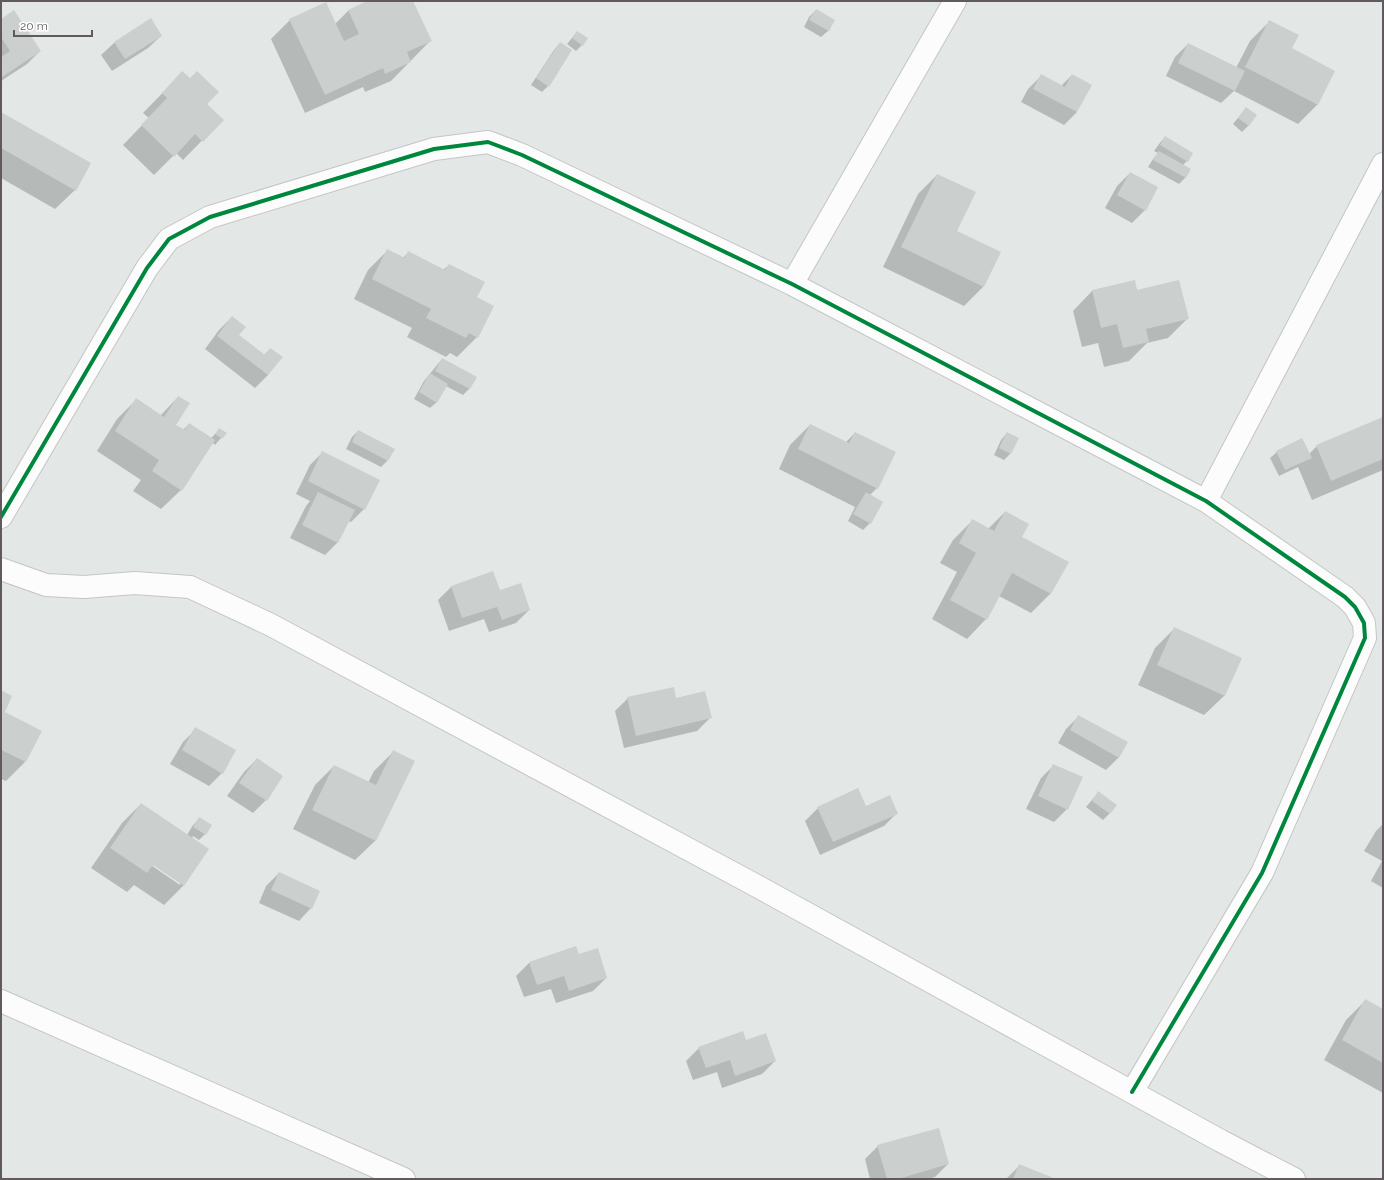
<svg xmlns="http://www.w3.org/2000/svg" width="1384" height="1180" font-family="Raleway,sans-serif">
	<rect width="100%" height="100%" fill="#e3e8e7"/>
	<!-- shadow -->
	<path fill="#0003" fill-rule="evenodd" d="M370,1h42l18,40 -39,40 -26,11 -2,-5 -58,26 -34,-74 19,-19 45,4 13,-13z
		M816,10l17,11 -5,10 -7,6 -17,-10 5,-10z
		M151,19l10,17 -13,12 -36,23 -11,-16 13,-12z
		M1,20l39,31 -13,13 -26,17z
		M1270,21l21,28 43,23 -17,33 -19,19 -64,-33 -13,12 -55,-27 9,-19 13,-13 48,24 14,-27z
		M577,32l5,13 -6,6 -9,-7z
		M560,43l-12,43 -6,6 -11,-7 23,-35z
		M182,73l23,31 17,16 -39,40 -7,-7 -22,22 -31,-30 26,-27 -6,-5z
		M1072,75l5,37 -13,13 -43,-23 7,-13 13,-13 20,10z
		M1246,108l3,17 -7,7 -9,-8z
		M1,113l74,77 -20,19 -54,-31z
		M1165,137l22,24 -4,4 7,4 -5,9 -6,6 -31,-17 5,-8 5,-6 -4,-2 5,-7z
		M1130,173l15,37 -13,13 -27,-15 12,-22z
		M937,175l19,56 27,56 -19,19 -81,-39 35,-73z
		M388,250l15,8 5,-5 35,17 6,-5 27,33 1,39 -20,20 -7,-4 -4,4 -39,-20 5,-9 -58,-29 14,-29z
		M1134,281l3,10 51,27 -20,20 -21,5 -18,18 -25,6 -6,-24 -16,4 -9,-36 19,-20z
		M232,317l6,18 26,20 6,-6 11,8 -13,18 -13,13 -50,-39 14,-19z
		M442,359l33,19 -6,11 -6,6 -17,-9 -9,16 -7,6 -16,-9 10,-18z
		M178,397l-3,28 8,5 6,-6 22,14 9,-9 1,9 -6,7 -3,-3 -31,48 -20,19 -28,-18 8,-11 -44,-29 20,-32 19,-19 24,16z
		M1383,419v51l-71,30 -14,-33 -19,9 -9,-18 7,-6 32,2 8,-8z
		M810,425l35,18 10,-10 22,55 -7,7 12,7 -12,21 -7,7 -15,-9 7,-14 -76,-38 11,-24z
		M358,431l35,18 -6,12 -6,6 -35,-18 6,-12z
		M1007,433l3,21 -6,6 -10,-5 7,-15z
		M323,452l41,57 -13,13 -3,-1 -10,21 -13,13 -35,-17 16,-32 4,-5 -14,-7 14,-29z
		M1005,512l16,25 46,25 -17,32 -19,19 -32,-17 -13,23 -19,20 -35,-20 25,-47 -17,-9 13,-23 20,-20 15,9z
		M492,572l7,20 30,18 -13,13 -27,9 -5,-13 -35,12 -11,-31 13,-13z
		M1175,628l65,31 -16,37 -20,19 -66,-30 17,-37z
		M1,692l2,21 22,49 -19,19 -5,-2z
		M628,698l48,1 34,19 -13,13 -73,17 -9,-37z
		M1079,716l40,41 -13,13 -48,-27 8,-14z
		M196,729l26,44 -13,13 -39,-22 13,-22z
		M393,752l21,10 -39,79 -20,19 -62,-31 22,-44 19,-19 34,17 6,-12z
		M257,759l25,17 -16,24 -13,13 -26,-17 17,-24z
		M1054,765l13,44 -13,13 -28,-13 15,-31z
		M1098,793l12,20 -7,7 -17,-13z
		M141,804l46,31 6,-10 6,-6 6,15 -6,6 -6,-4 -1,2 16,11 -25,37 -19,19 -30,-20 -7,7 -36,-24 31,-45zM149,861l31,22v2l-32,-22z
		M865,807l32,6 -13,13 -64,29 -15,-34 13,-13z
		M1383,824v64l-12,-7 11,-20 -18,-10 12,-20z
		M279,873l32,35 -12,13 -40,-18 7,-17z
		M578,956l28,22 -13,13 -37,12 -5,-14 -27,8 -8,-21 13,-13z
		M1366,1000l17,10v83l-59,-33 22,-40z
		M745,1041l30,20 -13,13 -40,14 -5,-16 -24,8 -7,-19 13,-13z
		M878,1146l70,18 -13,13 -7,2h-58l-5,-20z
		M1019,1166l35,13h-48z"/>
	<!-- building -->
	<path fill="#cbcfcd" d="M367,1h46l19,40 -25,11 4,10 -26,12 -2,-6 -58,27 -36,-76 37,-17 18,39 15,-7 -11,-24z
		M816,9l19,11 -6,11 -20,-11z
		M14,10l27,41 -39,26 -1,-20 9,-6 -9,-14v-18z
		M151,18l11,18 -37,23 -11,-17z
		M1269,20l30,15 -7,13 43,23 -17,34 -73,-38z
		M577,31l11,7 -5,8 -11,-8z
		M560,42l12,8 -23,37 -13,-9z
		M1188,43l57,28 -10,20 -57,-28z
		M182,71l8,7 7,-7 22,21 -12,12 17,16 -21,22 -8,-8 -21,23 -33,-32 26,-27 -5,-5z
		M1041,74l24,13 7,-13 20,11 -15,27 -44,-23z
		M1246,107l11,8 -8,11 -11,-8z
		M1,112l90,51 -15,28 -75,-43z
		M1165,136l28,17 -5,9 -28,-17z
		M1159,151l32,18 -5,9 -33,-18z
		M1130,172l28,15 -12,24 -29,-16z
		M937,174l39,18 -19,39 44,21 -17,35 -83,-40z
		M387,249l18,9 3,-7 37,19 4,-6 36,18 -8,15 17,9 -16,32 -9,-5 -3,5 -40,-20 5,-9 -59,-30z
		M1135,280l2,10 42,-10 10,39 -43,10 3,13 -26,6 -6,-24 -16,4 -9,-38z
		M232,316l14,11 -7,8 26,20 5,-7 13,9 -15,18 -51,-39z
		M442,358l35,19 -7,12 -35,-18z
		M430,373l18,11 -11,19 -18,-11z
		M178,396l12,7 -14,22 9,5 4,-7 26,17 -33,51 -30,-20 7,-11 -44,-29 21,-33 28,19z
		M1383,417v42l-52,22 -15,-36z
		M810,424l39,19 6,-11 41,20 -18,37 -80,-40z
		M219,428l8,5 -5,6 -7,-5z
		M358,430l37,19 -7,12 -36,-19z
		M1007,432l12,6 -8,16 -12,-6z
		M1302,438l10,20 -27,12 -9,-19z
		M322,451l58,29 -15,30 -57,-29z
		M318,492l37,18 -17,33 -36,-18z
		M866,492l17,10 -12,22 -18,-10z
		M1005,511l24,13 -7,13 47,25 -18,32 -39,-21 -25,47 -37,-20 26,-47 -17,-10 13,-24 22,12z
		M493,571l7,19 21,-7 9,27 -28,10 -5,-13 -35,11 -11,-32z
		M1174,627l68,31 -17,38 -68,-31z
		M674,687l2,11 29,-7 7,27 -76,18 -9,-39z
		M1,690l11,6 -7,16 37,19 -16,31 -25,-12z
		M1078,715l50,27 -9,16 -49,-28z
		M195,727l41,23 -13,24 -41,-24z
		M393,750l22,11 -39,80 -64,-31 22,-45 42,20z
		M257,758l26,18 -16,25 -28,-18z
		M1053,764l30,13 -15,33 -30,-14z
		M858,788l8,18 24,-11 8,19 -65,28 -16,-35z
		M1098,791l19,14 -7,9 -18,-13z
		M141,803l68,46 -25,37 -31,-21 -6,8 -37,-25z
		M199,817l13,8 -6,10 -13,-8z
		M279,872l41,19 -8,18 -41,-19z
		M576,946l3,8 19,-6 9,30 -38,13 -5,-15 -27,9 -8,-23z
		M1365,999l18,10v54l-41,-23z
		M743,1031l3,9 20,-7 10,28 -41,15 -5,-16 -24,8 -8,-21z
		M939,1128l10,36 -51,15h-11l-10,-34z
		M1019,1164l37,15h-43z"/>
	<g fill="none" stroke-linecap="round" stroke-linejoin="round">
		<!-- minor casing -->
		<g stroke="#c5c5c5" stroke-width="24">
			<path id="minor" d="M792,284l163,-283
				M1206,501l177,-337
				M1,517l146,-249 22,-29 41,-22 224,-68 54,-7 34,13 270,129 414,217 139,96 10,10 9,16 1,15 -103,235 -130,219
				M1,569l45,16 38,2 51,-4 55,4 81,38 484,260 466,256 73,38
				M1,1001l403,178"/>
		</g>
		<!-- minor -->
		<use href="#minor" stroke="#fbfcfb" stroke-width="22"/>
		<!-- cycleway casing -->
		<g stroke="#fff" stroke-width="6">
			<path id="cycleway" d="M1,517l146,-249 22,-29 41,-22 224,-68 54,-7 34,13 270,129 414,217 139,96 10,10 9,16 1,15 -103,235 -130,219"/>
		</g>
		<!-- cycleway -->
		<use href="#cycleway" stroke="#00873e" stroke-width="4"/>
	</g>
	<!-- border -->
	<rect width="1384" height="1180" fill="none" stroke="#60595d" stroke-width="4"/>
	<!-- scale -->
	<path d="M14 30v6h78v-6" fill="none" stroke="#60595d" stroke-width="2"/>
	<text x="20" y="30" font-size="12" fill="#60595d" stroke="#ffffff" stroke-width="3" paint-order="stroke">20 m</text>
</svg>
